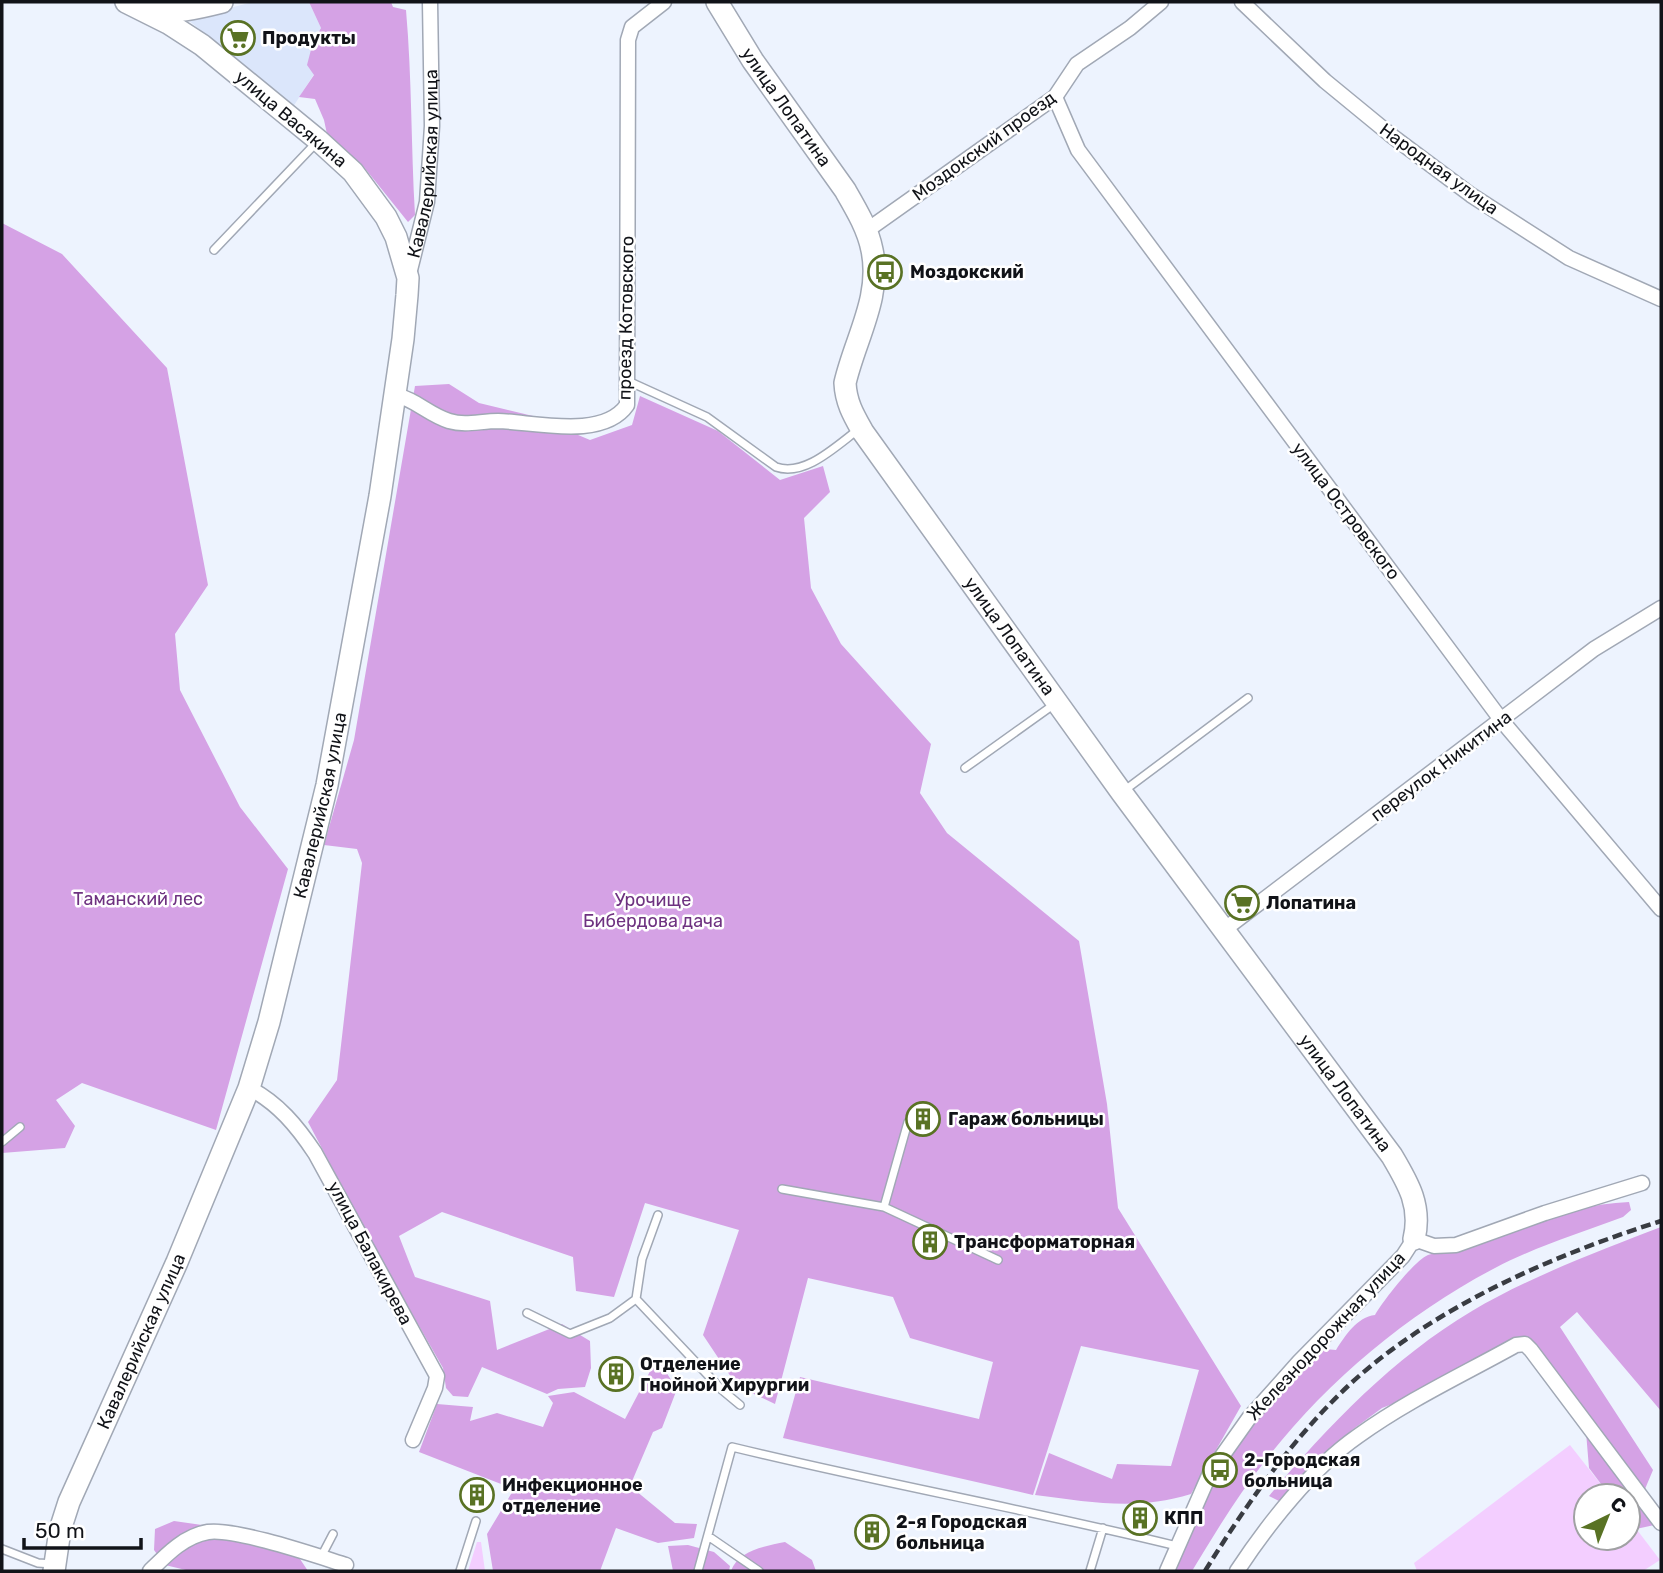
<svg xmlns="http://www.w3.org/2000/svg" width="1663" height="1573" font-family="Rubik,sans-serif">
	<rect width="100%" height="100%" fill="#edf3fe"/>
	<!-- built -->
	<path fill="#dbe6fb" d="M253,2h56l12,26 -8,14 1,32 -21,33 -106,-88z"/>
	<!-- green -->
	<path fill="#f3ceff" d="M1570,1445l40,51h-24v42h42v-20l32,42 -17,11h-226l-3,-8z
		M477,1542h4l4,29h-17z"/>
	<!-- forest -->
	<path fill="#d5a2e5" d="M309,2h82l2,5 13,3c6,68 5,137 9,205l-7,7 -45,-56 -36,-32 -3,-14 -9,-21 -16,-2 15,-22 -7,-10 6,-23 8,-14z
		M2,223l60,31 105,114 41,217 -33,49 5,56 60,117 48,62 -72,261 -134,-47 -26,17 19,26 -10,22 -63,5z
		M449,384l30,19 54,13 57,24 42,-15 8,-29 78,35 62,49 43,-14 7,26 -26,26 7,70 30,56 90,100 -11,49 27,40 132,108 28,163 11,104 123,198 -50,88c-55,17 -100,8 -156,1l14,-42 63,26 5,-15 54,2 28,-96 -118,-24 -48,149 -250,-57 17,-61 179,42 14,-57 -83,-24 -17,-41 -85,-19 -33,126 -38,-18 -34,-51 36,-105 -94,-27 -31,94 -38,-6 -3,-34 -131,-45 -43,24 16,41 75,24 7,49 65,-26 28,17 1,27 -6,19 -27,2 -11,5 -65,-27 -14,30 -15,-1 -7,-8 -3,-20 -69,-121 -66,-125 29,-42 25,-217 -5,-14 -33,-4 30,-105 61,-354z
		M1629,1202l2,8 -8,7c-43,16 -88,30 -128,51 -88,46 -169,114 -230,193 -27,34 -50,72 -73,110h-22l35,-73 48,-76 72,-73 11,1c9,-14 21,-33 39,-35 7,-13 40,-55 53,-60 9,-3 21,-1 31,-5 55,-19 111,-46 170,-48z
		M1661,1227v184l-84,-99 -17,15 93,143 -8,19 14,35 -23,5 -8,-10v-23h-18l-21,-28 -3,-36 -69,-94 -85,51 -50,19 -30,22 -47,46 -13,16 -13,9 -10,-5c59,-70 124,-138 203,-185 55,-33 129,-61 189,-84z
		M657,1358l20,31 -15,39 -9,4 -23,54 45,37 22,1 -3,14 -36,5 -42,-15 -16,43h-107l-6,-37 27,-45 -95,-37 18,-48 36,3 -3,14 27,-8 46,14 10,-24 -5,-7 26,-4 51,27z
		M174,1521l56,8 68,27 10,15h-118l-25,-6 -11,-15 1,-21z
		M785,1542l27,18 4,11h-85c7,-21 35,-25 54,-29z
		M688,1545l26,7 16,14 -1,5h-56l-5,-25z"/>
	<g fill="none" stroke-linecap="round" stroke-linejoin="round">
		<!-- lane casing -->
		<g stroke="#a1a8b5" stroke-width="10">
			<path id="lane" d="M214,250l102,-107
				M628,381l79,36 69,50c29,10 60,-21 83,-38
				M965,768l91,-65
				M1125,790l123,-92
				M2,1142l18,-15
				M782,1189l102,18 114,53
				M884,1207l24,-85
				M636,1299l6,-40 16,-44
				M527,1313l43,21 40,-16 26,-19 86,91 18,15
				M708,1536l51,35
				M2,1549l36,14 15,1
				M321,1557l12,-23
				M460,1571l16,-50
				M698,1571l34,-124c148,36 298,63 445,99
				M1090,1571l13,-43"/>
		</g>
		<!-- street casing -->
		<g stroke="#a1a8b5" stroke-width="17">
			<g id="street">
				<path d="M1242,2l83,79 67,55 79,59 98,63 92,41"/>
				<path d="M1055,97l23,53 424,571 159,188"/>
				<path d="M866,231l189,-134 22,-33 53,-36 31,-26"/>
				<path id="s1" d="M409,274l18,-72 5,-76 -2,-124"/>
				<path d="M395,395c20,4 34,20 54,26 17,5 31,0 49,0 36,1 105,19 129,-16l1,-365 4,-13 32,-25"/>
				<path d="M1225,929l369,-280 67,-41"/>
				<path d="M249,1088c29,15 48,38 66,65l122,223 -2,12 -22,52"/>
				<path d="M150,1571c16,-16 34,-35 58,-39 27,-4 109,24 138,33"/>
				<path d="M1167,1571l43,-98 39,-55 50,-56 104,-106 11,-17 20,7 22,-1 89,-32 97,-30"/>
				<path d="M1237,1571c31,-47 75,-103 121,-135 50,-36 106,-62 158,-91l9,-1 6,6 130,173"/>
			</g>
		</g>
		<!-- secondary casing -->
		<g stroke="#a1a8b5" stroke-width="24">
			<g id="secondary">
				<path id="s2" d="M717,2l36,59 92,129c11,19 23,39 27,60 10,47 -17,89 -27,133 1,20 9,33 18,49l259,361 270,363c16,27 30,50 22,83"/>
				<path d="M148,10c25,4 50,-2 74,-8"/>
				<path id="s3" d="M54,1571l6,-41 9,-28 108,-240 72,-174 20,-66 58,-237 53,-289 23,-157 4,-44 1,-17 -12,-41 -10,-20 -33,-45 -35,-32 -116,-95 -34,-22 -42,-21"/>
			</g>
		</g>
		<!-- lane -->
		<use href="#lane" stroke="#fff" stroke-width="7"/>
		<!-- street -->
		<use href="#street" stroke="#fff" stroke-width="14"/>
		<!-- secondary -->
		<use href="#secondary" stroke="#fff" stroke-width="21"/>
		<!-- rail -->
		<path stroke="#393c42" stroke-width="4.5" stroke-dasharray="10 5" stroke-linecap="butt" d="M1205,1571c41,-66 86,-131 143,-185 85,-79 203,-130 313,-165"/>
	</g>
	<!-- icons -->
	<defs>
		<g id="supermarket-ring" transform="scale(1.75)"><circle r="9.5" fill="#fff" stroke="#597224" stroke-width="1.5"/><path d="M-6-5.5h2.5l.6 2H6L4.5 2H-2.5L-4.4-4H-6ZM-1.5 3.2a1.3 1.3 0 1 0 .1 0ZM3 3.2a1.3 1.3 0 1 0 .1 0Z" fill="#597224"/></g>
		<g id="bus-ring" transform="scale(1.75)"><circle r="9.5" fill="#fff" stroke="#597224" stroke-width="1.5"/><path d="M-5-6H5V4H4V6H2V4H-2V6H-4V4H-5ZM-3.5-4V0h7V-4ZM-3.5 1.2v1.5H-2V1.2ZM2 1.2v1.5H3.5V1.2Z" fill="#597224"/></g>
		<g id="building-ring" transform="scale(1.75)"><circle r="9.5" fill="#fff" stroke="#597224" stroke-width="1.5"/><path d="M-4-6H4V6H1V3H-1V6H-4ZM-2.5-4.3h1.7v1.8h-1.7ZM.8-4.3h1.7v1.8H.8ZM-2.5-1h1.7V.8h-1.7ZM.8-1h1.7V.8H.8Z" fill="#597224"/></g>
	</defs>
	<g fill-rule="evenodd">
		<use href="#supermarket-ring" x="238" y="38"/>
		<use href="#bus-ring" x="885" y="272"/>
		<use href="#supermarket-ring" x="1242" y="903"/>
		<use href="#building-ring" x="923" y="1119"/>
		<use href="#building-ring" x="930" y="1242"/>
		<use href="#building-ring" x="616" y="1374"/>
		<use href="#bus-ring" x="1220" y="1470"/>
		<use href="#building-ring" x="477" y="1495"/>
		<use href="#building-ring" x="1140" y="1518"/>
		<use href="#building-ring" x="872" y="1532"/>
	</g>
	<g text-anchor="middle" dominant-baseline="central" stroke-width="5" stroke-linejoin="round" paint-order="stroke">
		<!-- poi labels -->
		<g font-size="18" font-weight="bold" fill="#111318" stroke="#fff" text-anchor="start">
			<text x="262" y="38">Продукты</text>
			<text x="910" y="272">Моздокский</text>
			<text x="1266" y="903">Лопатина</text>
			<text x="948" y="1119">Гараж больницы</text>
			<text x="954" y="1242">Трансформаторная</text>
			<text x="640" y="1364">Отделение<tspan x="640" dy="21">Гнойной Хирургии</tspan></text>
			<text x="1244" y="1460">2-Городская<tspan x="1244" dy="21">больница</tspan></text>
			<text x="502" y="1485">Инфекционное<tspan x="502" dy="21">отделение</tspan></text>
			<text x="1164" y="1518">КПП</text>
			<text x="896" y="1522">2-я Городская<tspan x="896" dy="21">больница</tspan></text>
		</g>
		<!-- street labels -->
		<g font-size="18" fill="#111318" stroke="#fff">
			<text stroke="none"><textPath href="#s2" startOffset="126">улица Лопатина</textPath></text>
			<text transform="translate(291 119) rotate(40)">улица Васякина</text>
			<text transform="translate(984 146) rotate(-36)">Моздокский проезд</text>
			<text stroke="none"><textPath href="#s1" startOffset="112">Кавалерийская улица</textPath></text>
			<text transform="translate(1439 169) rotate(36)">Народная улица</text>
			<text transform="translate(626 318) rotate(-89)">проезд Котовского</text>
			<text transform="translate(1346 511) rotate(53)">улица Островского</text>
			<text stroke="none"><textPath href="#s2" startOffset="735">улица Лопатина</textPath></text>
			<text transform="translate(1441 766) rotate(-37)">переулок Никитина</text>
			<text stroke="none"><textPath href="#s3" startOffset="814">Кавалерийская улица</textPath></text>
			<text stroke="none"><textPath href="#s2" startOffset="1302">улица Лопатина</textPath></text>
			<text transform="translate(370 1253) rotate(62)">улица Балакирева</text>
			<text transform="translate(1326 1336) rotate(-47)">Железнодорожная улица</text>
			<text stroke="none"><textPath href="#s3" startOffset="247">Кавалерийская улица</textPath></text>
		</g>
		<!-- park labels -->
		<g font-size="18" fill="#6e3280" stroke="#fff">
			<text x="138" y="899">Таманский лес</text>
			<text x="653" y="900">Урочище<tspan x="653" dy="21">Бибердова дача</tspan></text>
		</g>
	</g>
	<!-- border -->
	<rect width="1663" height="1573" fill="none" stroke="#111318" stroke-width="7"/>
	<!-- north arrow -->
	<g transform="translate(1607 1517) rotate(43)"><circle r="33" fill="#ffffff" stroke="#a0a1a3" stroke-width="2"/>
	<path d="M0-5L12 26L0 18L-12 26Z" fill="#597224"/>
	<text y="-10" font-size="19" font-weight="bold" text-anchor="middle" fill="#111318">С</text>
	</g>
	<!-- scale -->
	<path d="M24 1538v10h117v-10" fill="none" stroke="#111318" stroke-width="3.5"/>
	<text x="35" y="1538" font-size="21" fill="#111318" stroke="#ffffff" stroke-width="5" paint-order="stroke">50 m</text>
</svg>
